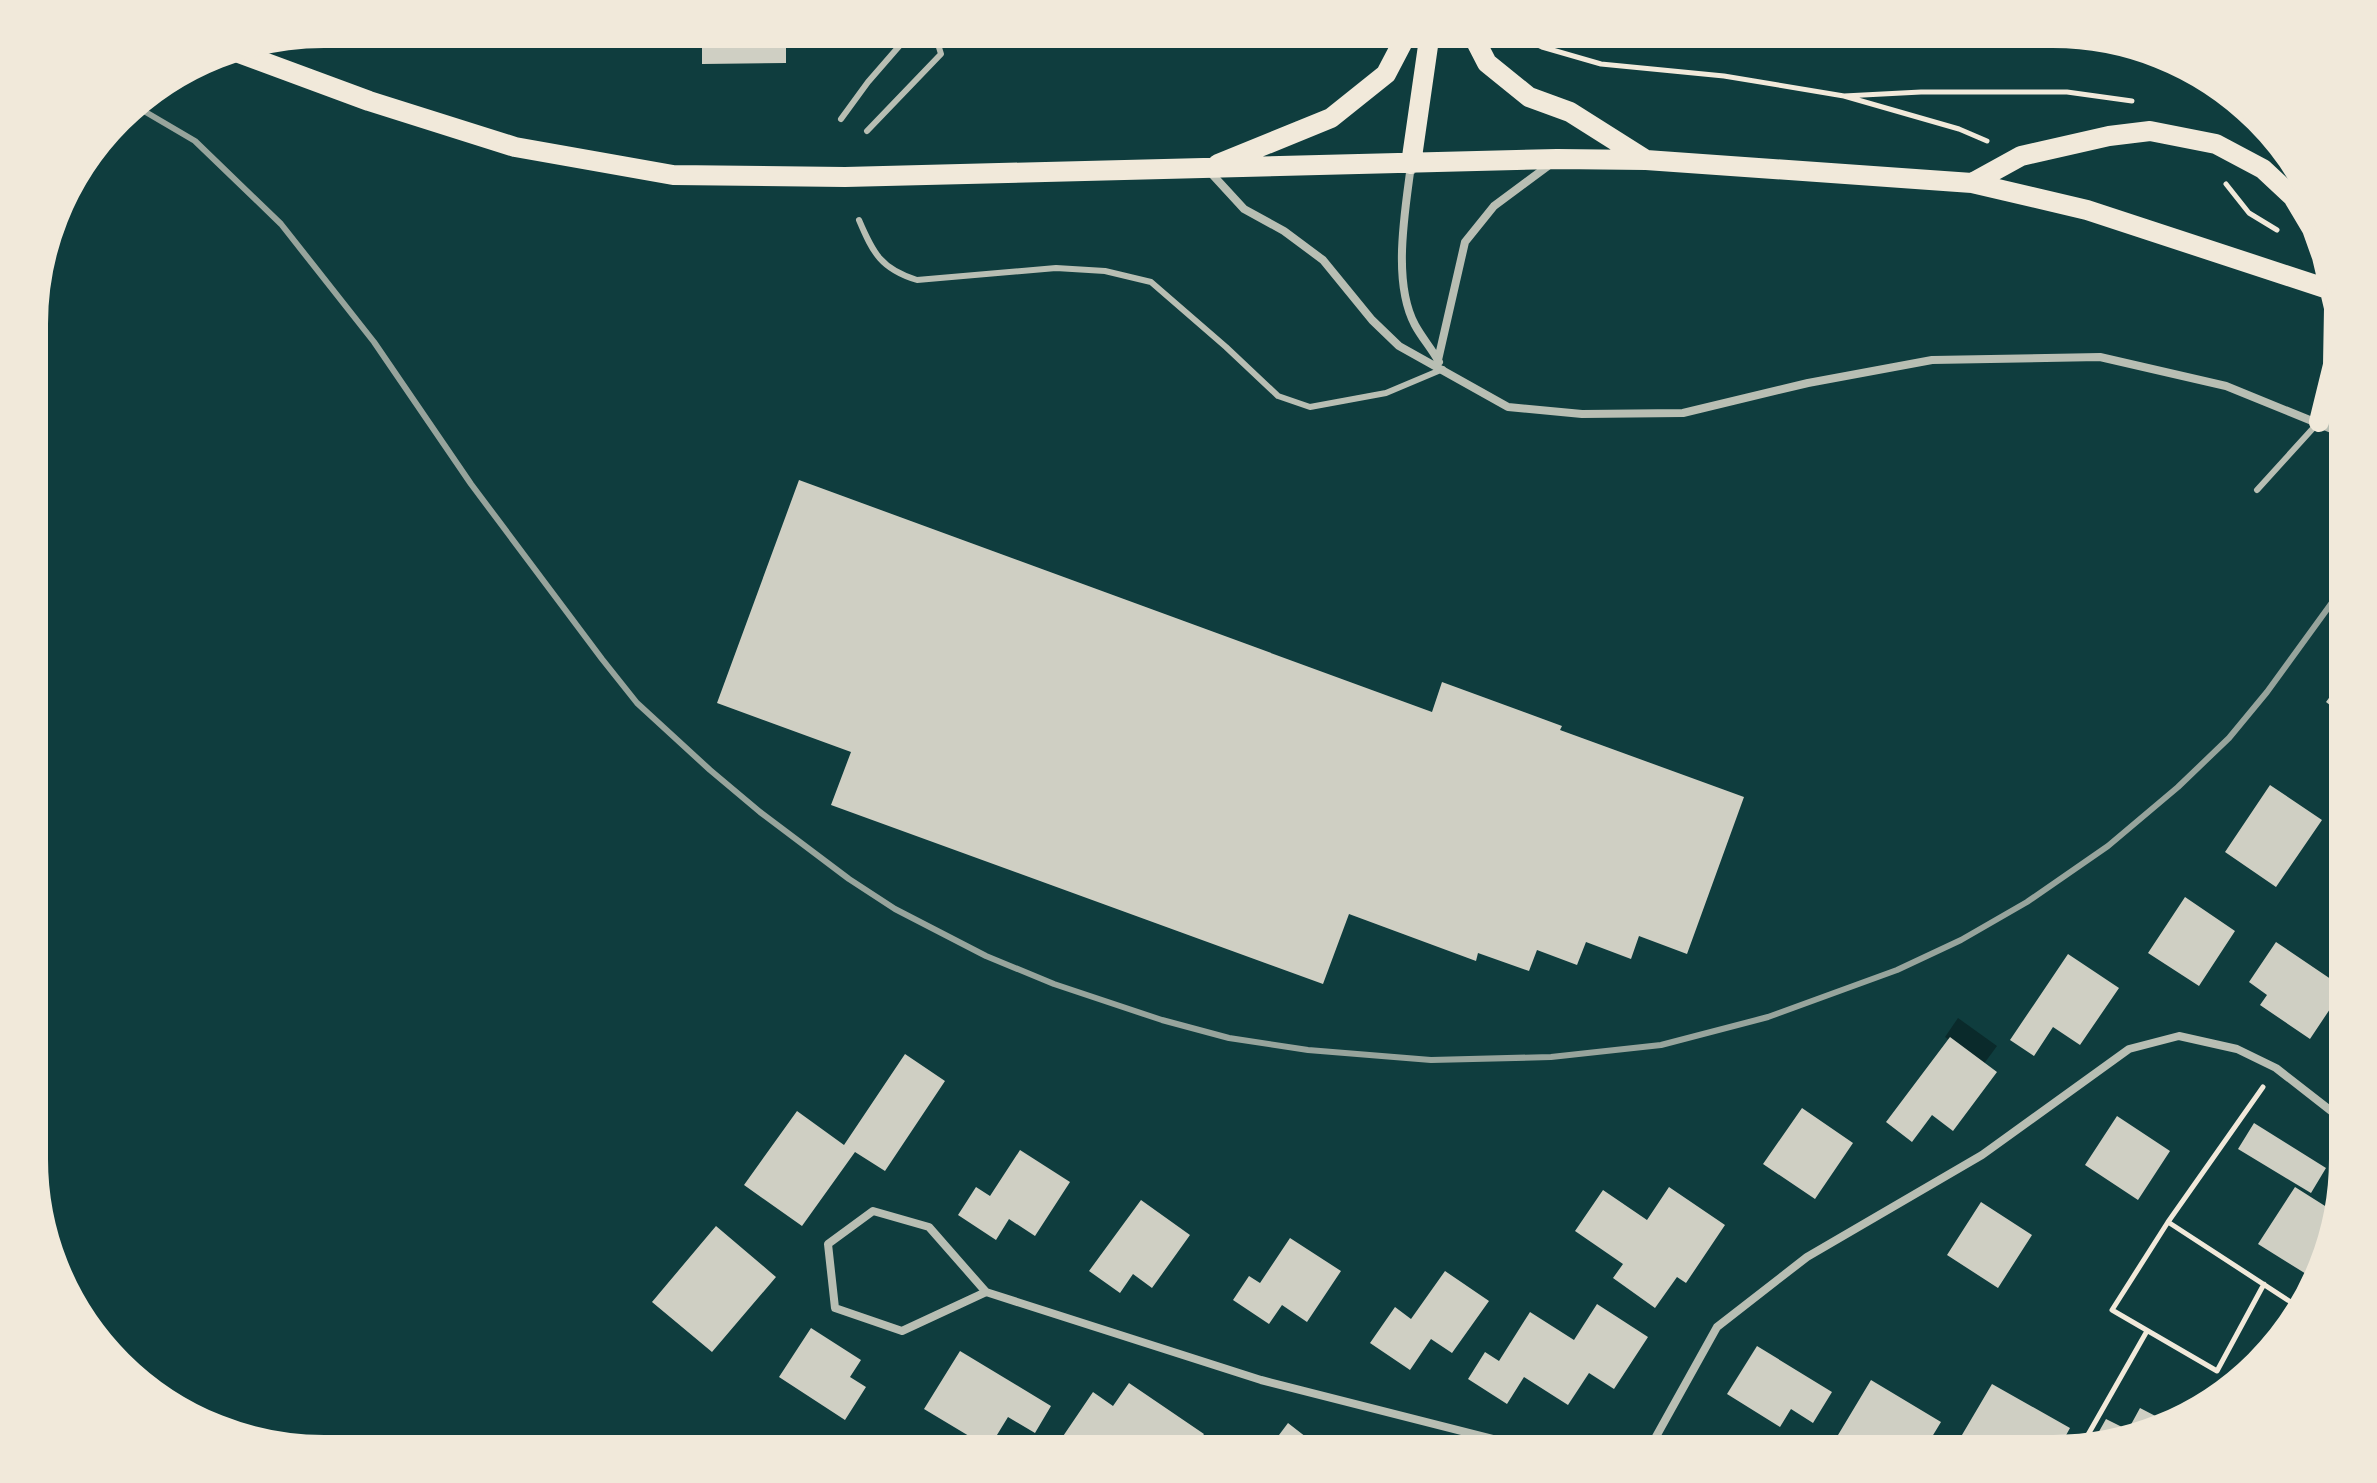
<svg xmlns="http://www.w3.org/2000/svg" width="2377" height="1483" font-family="Montserrat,sans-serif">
	<rect width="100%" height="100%" fill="#0f3d3e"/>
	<!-- water -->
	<path fill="#0a2a2b" d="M1958,1018l39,28 -14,19 -38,-28z"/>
	<!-- building -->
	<path fill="#cfcfc3" d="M702,32h84v31l-84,1z
		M799,480l633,232 10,-30 120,44 -2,4 184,67 -57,157 -48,-18 -8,23 -45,-17 -9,23 -40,-15 -8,21 -51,-18 -2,8 -127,-47 -26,70 -492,-179 20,-53 -134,-49z
		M2344,677v39l-18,-14z
		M2270,785l52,35 -46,67 -51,-35z
		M2185,897l50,34 -36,55 -51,-33z
		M2276,942l68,46 -34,51 -50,-34 7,-10 -18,-13z
		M2068,954l51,34 -39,57 -27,-18 -19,29 -24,-16z
		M1950,1037l47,35 -44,59 -21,-16 -20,27 -26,-20z
		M905,1054l40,27 -60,90 -30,-19 -53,74 -58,-41 53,-74 47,34z
		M1802,1108l51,35 -38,56 -52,-35z
		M2117,1116l53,35 -32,49 -53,-35z
		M2254,1123l72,45 -15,25 -73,-44z
		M1020,1150l50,32 -35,54 -26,-17 -13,21 -38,-25 18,-28 14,9z
		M1669,1187l56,38 -39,58 -9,-6 -22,31 -42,-30 10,-14 -48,-33 28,-41 44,30z
		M2295,1187l38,24 -22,66 -53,-33z
		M1141,1200l49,35 -38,53 -19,-14 -13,19 -31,-22z
		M1981,1202l51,33 -34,53 -51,-33z
		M716,1226l60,51 -64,75 -60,-50z
		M1290,1238l51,33 -34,51 -25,-17 -13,19 -36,-24 16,-24 11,7z
		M1445,1271l44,30 -37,52 -21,-14 -21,31 -40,-27 25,-36 16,12z
		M1597,1304l51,33 -34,52 -25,-16 -21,32 -44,-28 -17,27 -39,-25 17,-27 14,9 31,-49 44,28z
		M811,1328l50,32 -11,17 16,10 -21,33 -66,-43z
		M1757,1346l75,46 -19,31 -22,-14 -11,18 -53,-33z
		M960,1351l91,55 -16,27 -27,-16 -19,31 -65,-39z
		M1871,1380l70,42 -17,28h-6l-7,-3 -2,3h-45l-26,-15z
		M1129,1383l75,51 -12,17h-73l-7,-5 -4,5h-55l40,-59 20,14z
		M1992,1384l78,44 -12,22h-81l-18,-10z
		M2140,1408l27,14 -75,22 14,-25 22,11z
		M1288,1423l36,28h-57z"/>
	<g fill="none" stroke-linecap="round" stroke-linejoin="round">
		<!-- path -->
		<path stroke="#f1e9da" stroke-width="5" d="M1510,32l32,15 59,17 123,12 120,20 115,33 28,12
			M1844,96l77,-4h146l65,9
			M2226,184l23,29 28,17
			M2263,1087l-95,135 132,86
			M2168,1222l-56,88 105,61 47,-87
			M2081,1447l66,-116"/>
		<!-- service -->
		<path stroke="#b8beb3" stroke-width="6" d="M841,119l27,-37 40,-46 27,-2 6,20 -74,77
			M859,220c14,33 22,49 58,60l139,-12 49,3 46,11 75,65 52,49 32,11 76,-14 57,-24
			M2257,490l59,-65"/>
		<!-- minor -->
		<path stroke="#b8beb3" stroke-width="8" d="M1411,165c-6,47 -19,117 4,160 7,13 17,24 24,37
			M1210,172l34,37 40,22 39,29 49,60 27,26 109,61 74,7 101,-1 125,-30 124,-23 168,-3 126,29 118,48
			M1438,360l27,-118 29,-36 58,-43
			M986,1292l-84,39 -67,-23 -7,-64 45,-33 56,16 57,65 275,88 279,71
			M1648,1451l69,-124 90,-70 175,-102 147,-106 50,-13 58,13 39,19 68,53"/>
		<!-- primary -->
		<path stroke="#f1e9da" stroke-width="20" d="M1471,32l16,31 42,34 41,15 76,48
			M231,50l138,51 146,46 158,28 172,2 712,-18 89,1 326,23 115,27 253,83
			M1218,164l113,-46 55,-44 22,-42
			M1411,164l19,-132
			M1972,183l49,-27 88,-20 41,-5 66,13 47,25 30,28 19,32 10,28 12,51 -1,57 -14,57"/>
		<!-- rail -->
		<path stroke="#97a49c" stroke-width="6" d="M132,104l63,37 86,83 93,118 97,142 131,175 35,44 73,67 50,42 89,67 46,30 91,47 68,28 108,36 67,18 79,12 123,10 120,-3 110,-12 107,-28 129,-47 64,-30 66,-38 81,-56 70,-59 51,-49 38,-46 77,-106"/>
	</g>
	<!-- crop -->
	<path d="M0 0H2377V1483H0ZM324 46H2053A278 278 0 0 1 2331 324V1159A278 278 0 0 1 2053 1437H324A278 278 0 0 1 46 1159V324A278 278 0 0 1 324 46Z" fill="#f1e9da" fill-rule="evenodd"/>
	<path fill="none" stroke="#f1e9da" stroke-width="4" d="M324 46H2053A278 278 0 0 1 2331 324V1159A278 278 0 0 1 2053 1437H324A278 278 0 0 1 46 1159V324A278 278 0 0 1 324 46Z"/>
</svg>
